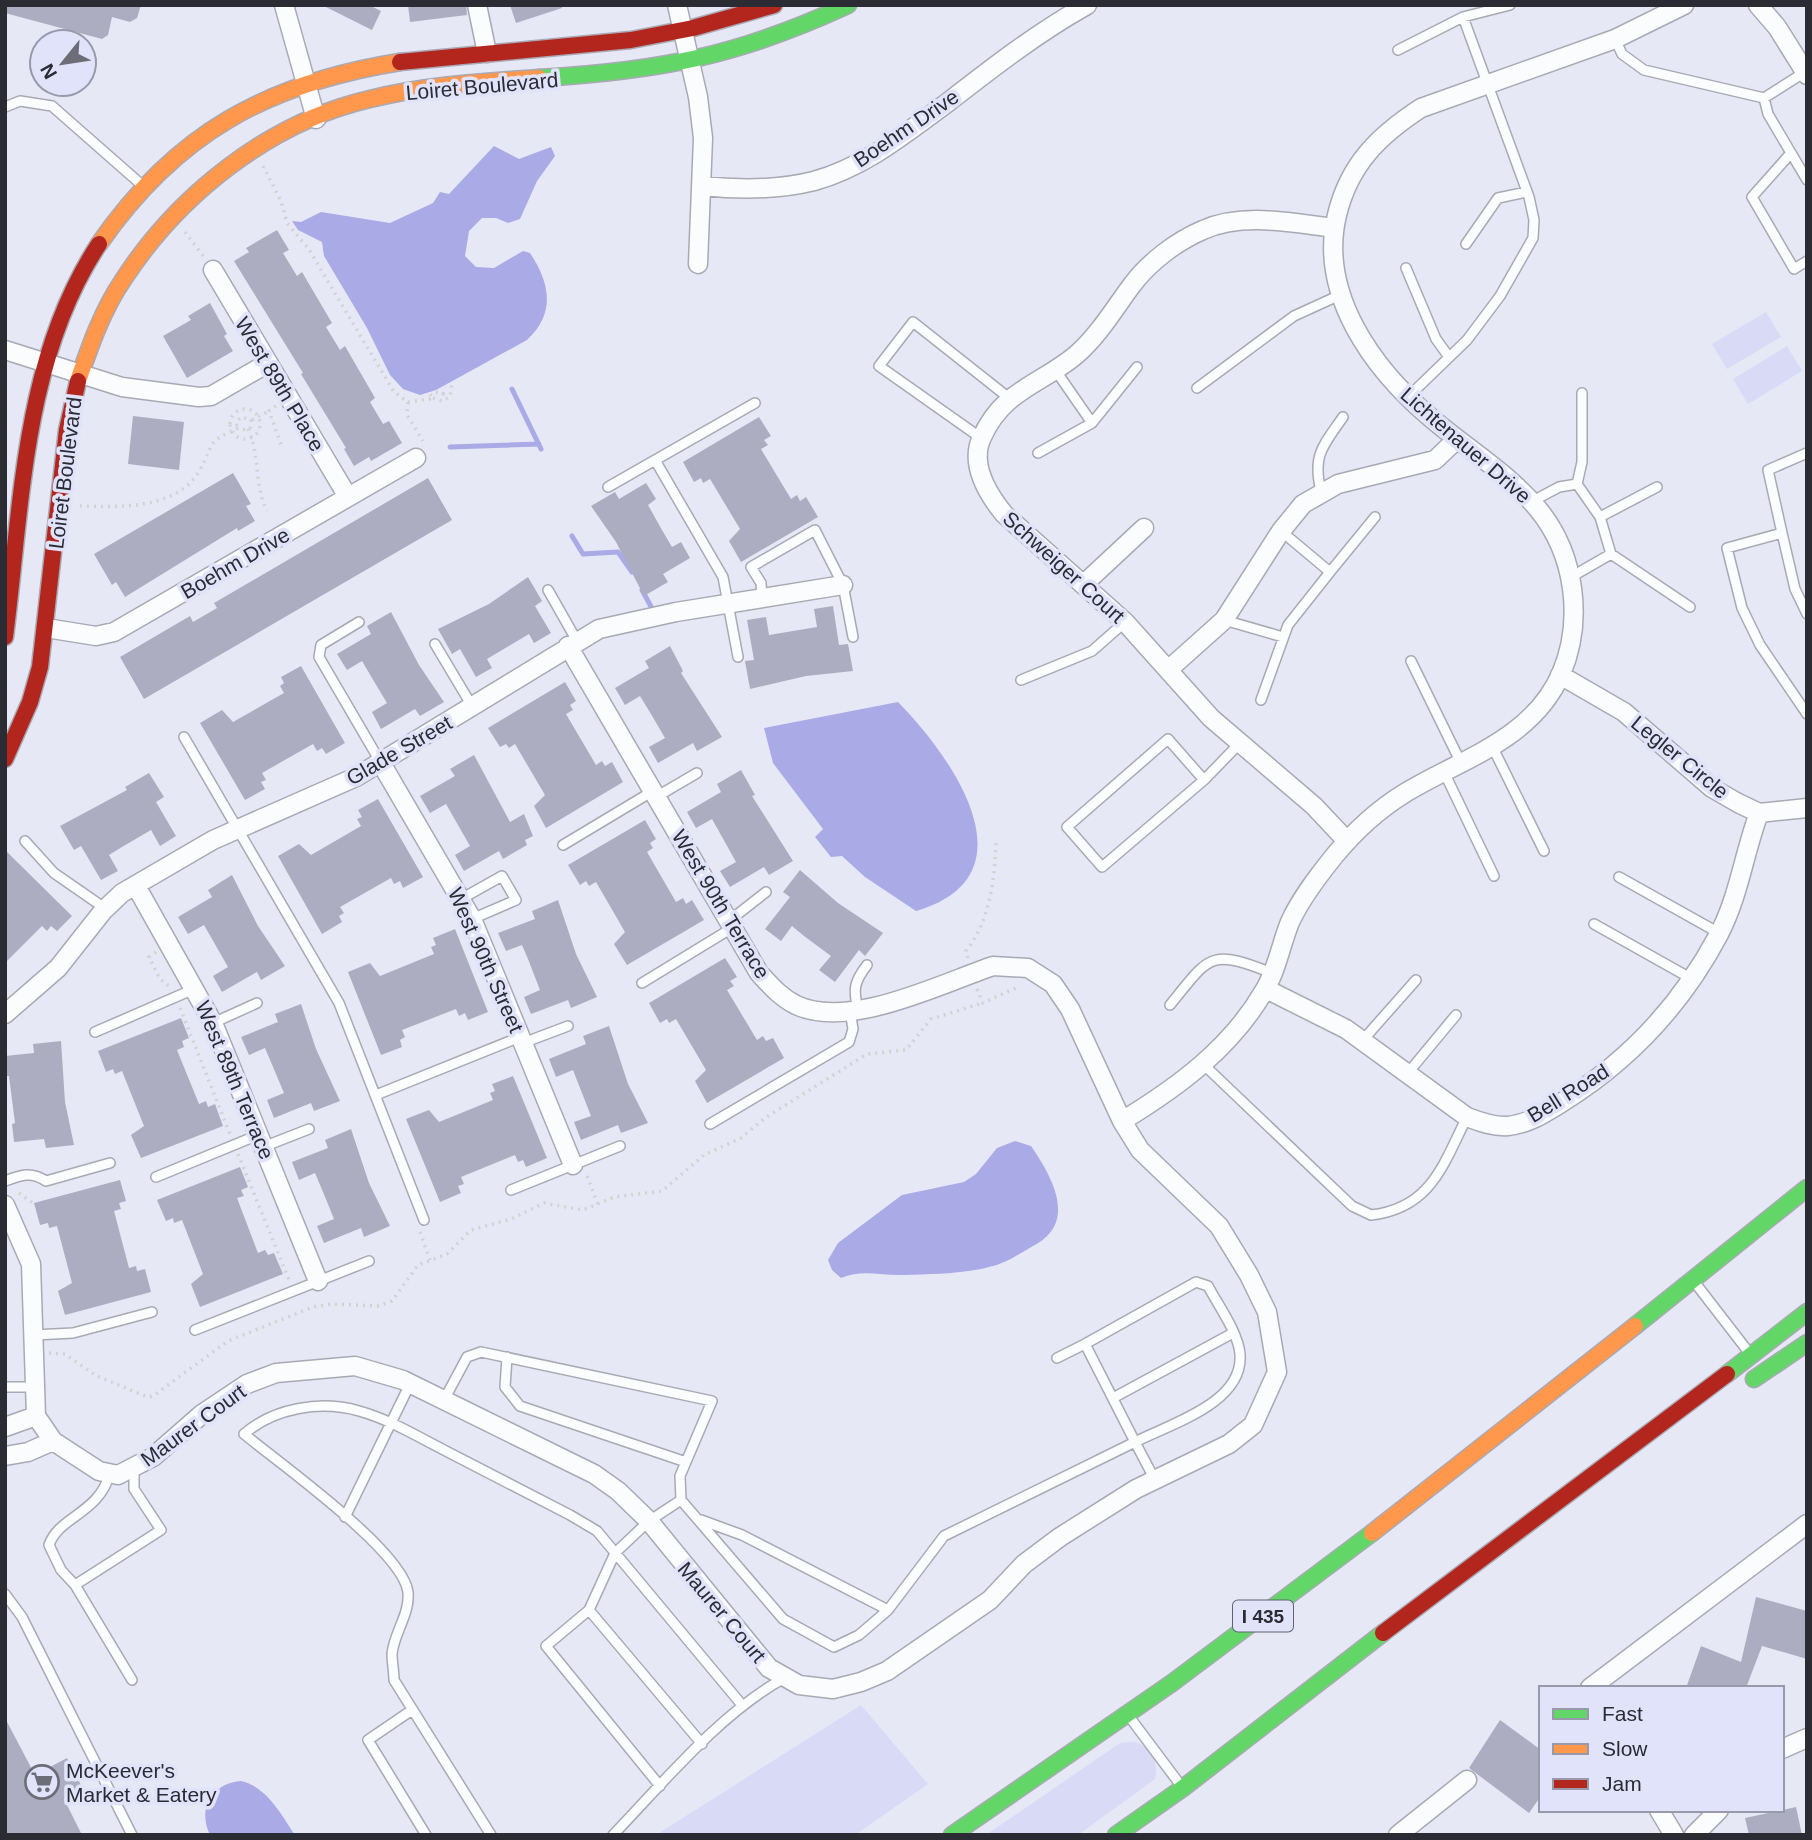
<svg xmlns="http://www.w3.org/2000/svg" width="1812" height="1840" font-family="Helvetica,sans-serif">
	<rect width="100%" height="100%" fill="#e7e8f5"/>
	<!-- green -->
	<path fill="#d8daf6" d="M1766,312l15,25 -54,32 -15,-25z
		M1787,346l15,25 -54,33 -15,-25z
		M861,1705l67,79 -73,51h-199z
		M1133,1742c18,3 26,20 22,37l-77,56h-92l134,-92z"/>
	<!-- water -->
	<path fill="#a9aae6" d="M494,146l25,13 32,-12 4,9 -18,25 -17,38 -12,4 -12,-5h-14l-13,13 -4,25 11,11 18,1 29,-17 7,2c20,30 26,60 -3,87l-91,50 -16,5 -17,-6 -13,-14 -23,-47 -43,-72 -2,-14 -24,-12 -6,-9 9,1 20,-10 69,11 43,-20 7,-11 9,2z
		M898,702c55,56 138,174 18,209l-51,-34 -23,-21 -11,1 -16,-20 8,-8 -50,-66 -9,-35z
		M1015,1141l16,5c22,32 47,77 2,100 -14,8 -28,18 -44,21 -27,7 -57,7 -85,8 -22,1 -42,-6 -63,3l-9,-8 -4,-10 10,-17 64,-48 62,-13 12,-8 21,-26z
		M241,1781c26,6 40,33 54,54h-85c-13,-26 2,-52 31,-54z"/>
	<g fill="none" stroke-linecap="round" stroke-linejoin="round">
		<!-- stream -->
		<path stroke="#a9aae6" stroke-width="5" d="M512,389l29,60
			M450,447l89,-3
			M572,536l11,18 35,-2 14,20
			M642,590l12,22"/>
	</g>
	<!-- building -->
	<path fill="#adadc1" d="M5,5h136l-4,13 -7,4 -18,-5 -4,18 -6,4 -97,-26z
		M322,5h47l12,6 -9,19z
		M408,5h58l1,10 -57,7z
		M510,5h52v3l-46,15z
		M277,230l12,20 -6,3 14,23 5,-4 30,51 -6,4 14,23 5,-4 30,52 -5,4 13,22 6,-3 13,22 -31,18 -2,-4 -15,9 -10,-17 2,-1 -45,-74 2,-1 -69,-112 15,-9 -3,-4z
		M210,303l17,31 -3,2 9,15 -46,27 -24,-42 28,-16 -3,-4z
		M133,416l51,6 -5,48 -51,-6z
		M759,417l12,19 -7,4 4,5 -7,4 30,50 6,-4 3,6 6,-4 12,20 -77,45 -12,-21 11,-12 -30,-50 -7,4 -2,-5 -7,4 -11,-20z
		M233,473l18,31 -5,2 9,15 -17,10 -1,-3 -112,69 -9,-15 -4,3 -18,-31z
		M428,478l24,42 -308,179 -24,-42 70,-41 3,6 24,-14 -3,-5z
		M646,483l10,16 -8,6 14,25 10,17 9,-5 9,16 -27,16 5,8 -24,14 -28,-54 -25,-36 24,-14 4,7z
		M528,577l14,24 -7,5 16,27 -17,10 -5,-9 -42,25 5,9 -16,9 -16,-28 -8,5 -14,-25 51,-25z
		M833,606l6,39 9,-1 5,27 -47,5 -56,13 -5,-28 9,-1 -7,-40 19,-3 3,18 48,-8 -3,-18z
		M391,612l28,53 25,37 -24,14 -5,-7 -34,20 -9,-17 15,-9 -15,-25 -10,-17 -15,9 -10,-16 34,-20 -4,-8z
		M670,646l13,25 -2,2 41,64 -25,14 -4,-8 -35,20 -9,-16 16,-9 -14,-24 -11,-18 -15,9 -10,-17 34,-20 -4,-7z
		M301,666l44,77 -19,11 -4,-6 -5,3 -4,-7 -51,29 4,7 -5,2 4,7 -20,11 -45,-77 22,-13 11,12 51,-29 -4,-7 4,-3 -3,-6z
		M565,682l11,19 -6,4 3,5 -7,4 30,51 6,-4 3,5 7,-4 11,20 -77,46 -12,-22 11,-11 -30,-51 -6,4 -3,-4 -6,3 -12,-19z
		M474,755l36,67 14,-8 9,22 -8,4 2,5 -24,14 -4,-8 -35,20 -9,-16 15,-9 -24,-42 -16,9 -10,-17 35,-20 -5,-7z
		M741,770l14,25 -3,1 41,65 -24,14 -5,-8 -34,20 -10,-16 16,-9 -10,-18 -14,-25 -16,9 -9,-16 34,-20 -4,-8z
		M149,773l15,24 -8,5 20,34 -16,10 -9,-16 -29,17 -13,8 9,16 -17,9 -20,-34 -7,4 -14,-24 67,-36 -2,-3z
		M378,799l45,78 -20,11 -3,-7 -6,3 -3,-6 -51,29 4,6 -5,3 3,6 -20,12 -44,-78 21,-12 12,11 50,-29 -4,-7 5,-2 -4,-7z
		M645,820l11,19 -6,4 3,5 -6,4 29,50 7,-4 3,6 6,-4 12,20 -77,45 -13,-21 11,-12 -29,-50 -7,4 -3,-5 -6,4 -12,-20z
		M5,850l67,66 -15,15 -6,-5 -4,5 -5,-5 -37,37z
		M800,870l38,33 45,30 -18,23 -6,-6 -24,32 -16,-12 12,-14 -27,-20 -12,-10 -11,15 -16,-12 25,-32 -7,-5z
		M232,875l26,51 27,40 -24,14 -4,-8 -35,20 -9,-16 15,-9 -24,-42 -16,9 -10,-17 34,-20 -4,-7z
		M558,900l18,54 21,43 -26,11 -3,-8 -37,14 -7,-17 16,-7 -12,-31 -6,-14 -16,6 -8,-18 37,-14 -3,-8z
		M455,929l33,83 -20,8 -3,-7 -6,3 -3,-7 -54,21 3,7 -5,3 2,7 -21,8 -33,-83 22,-9 10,13 54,-22 -3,-7 5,-2 -3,-7z
		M725,958l12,19 -7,4 4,5 -7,4 30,50 6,-4 3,5 7,-3 11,20 -77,45 -12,-22 11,-11 -30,-51 -7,4 -2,-4 -7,4 -11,-20z
		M301,1004l15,45 24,52 -26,10 -3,-8 -37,15 -7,-18 17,-7 -19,-45 -16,7 -8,-18 37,-15 -3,-8z
		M181,1018l8,20 -7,3 2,6 -7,3 22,54 7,-3 2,6 7,-3 8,22 -82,32 -10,-23 13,-9 -22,-55 -7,3 -2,-5 -7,3 -8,-21z
		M609,1026l19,58 20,39 -27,10 -3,-8 -37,15 -7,-18 17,-6 -11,-28 -7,-18 -17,7 -7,-18 37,-15 -3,-8z
		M61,1041l4,61 9,43 -28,3 -2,-9 -30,3 -2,-18 3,-1 -6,-47h-4v-20l29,-3 -1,-9z
		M513,1076l34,82 -21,9 -3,-7 -5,2 -3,-7 -54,22 3,7 -6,2 3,7 -21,9 -34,-83 23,-9 10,12 54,-22 -3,-7 5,-2 -3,-7z
		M351,1129l18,54 21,43 -26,11 -3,-9 -37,15 -7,-17 17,-7 -11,-27 -8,-19 -16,7 -7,-18 36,-14 -3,-8z
		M240,1167l8,20 -7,3 3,6 -7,2 21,55 7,-3 3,5 6,-2 9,21 -83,33 -9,-23 12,-10 -21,-54 -8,3 -1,-5 -7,3 -9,-21z
		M120,1180l6,21 -7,2 2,6 -7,2 15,57 7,-2 1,5 8,-2 6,23 -86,23 -7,-24 14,-8 -15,-57 -8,2 -1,-5 -8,2 -6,-22z
		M1756,1597l51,14v48l-45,-13 -16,42h-60l15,-42 40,16z
		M5,1718l30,57 32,-17 16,31 -19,10 18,36h-77z
		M1500,1720l41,30v46l-12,17 -60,-45z
		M1796,1807l6,28h-53l-4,-17z"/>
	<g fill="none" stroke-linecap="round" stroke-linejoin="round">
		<!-- lane casing -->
		<g stroke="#a9a9b4" stroke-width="12">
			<path id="lane" d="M1615,39l7,15 22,16 120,28 41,-26
				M1398,50l65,-33 47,-12
				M1764,98l4,16 39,66
				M5,107l15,-6 32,5 91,80
				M1791,153l-39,44 42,72 13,-8
				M1466,244l32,-46 29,-6
				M1406,268l30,71 13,18
				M1056,371l36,52 45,-56
				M1197,388l97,-72 46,-21
				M1408,397l59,-57 33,-44 33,-58 1,-18 -5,-23 -66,-180
				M981,438l-102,-72 34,-44 96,76
				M1038,453l54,-30
				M655,460l68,117 15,80
				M1577,484l5,-22v-69
				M608,487l147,-84
				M1321,491c-9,-36 2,-45 22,-74
				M1531,502l28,-15 18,-3 23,33 11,37
				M1600,517l57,-30
				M1281,531l49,41 45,-55
				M1782,533l-14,-63 39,-17
				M1571,577l40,-23 79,53
				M548,590l29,51
				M762,598l-1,-15 -10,-16 64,-37 28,55 10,52
				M1807,614l-12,-25 -13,-56 -55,15 15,60 18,37 47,69
				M1224,620l59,17
				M359,622l-38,23 -2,12 62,106
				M435,644l37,62
				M1411,661l50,102
				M1021,680l71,-29 33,-29
				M1261,700l27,-75 42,-53
				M184,737l155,266 85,217
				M1493,748l51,103
				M1444,772l50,104
				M1204,780l-36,-41 -101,88 35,40 102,-87 36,-37
				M656,797l41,-24
				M25,841l29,32 52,36
				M563,845l90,-54
				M1619,877l100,56
				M461,899l41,-23 14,24 -44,19
				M729,921l37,-29
				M1594,924l98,55
				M642,983l90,-55
				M1170,1005c40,-49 39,-57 102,-32
				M858,1010c-5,-21 -4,-28 9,-45
				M213,1023l44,-20
				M95,1032l99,-43
				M1362,1041l54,-61
				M523,1043l45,-17
				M1203,1064l149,142 19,9c60,-7 72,-50 96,-98
				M1407,1074l49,-59
				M376,1095l144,-58
				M710,1124l139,-82 4,-13 -3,-18
				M263,1147l46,-18
				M156,1177l102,-42
				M5,1181c16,-6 26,-10 41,0l64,-18
				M511,1190l109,-44
				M1196,1282l12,4c10,19 30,46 32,68 4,49 -70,70 -105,88l-50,-98z
				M1696,1284l51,66
				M195,1330l174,-69
				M34,1335l39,-2 79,-21
				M507,1357l-2,30 15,19 166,56
				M1057,1358l28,-14
				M5,1387h30
				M1113,1398l120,-65
				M444,1400l23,-43 14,-5 231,49 -32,75 1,24
				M110,1473c-11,41 -51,43 -61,72l12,25 14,15 86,-55 -27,-41v-20
				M345,1517l65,-133
				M701,1520l41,15 146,75
				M75,1585l57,95
				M5,1594l17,23 110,218
				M589,1610l113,134
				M412,1710l-44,30 58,95
				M1131,1719l48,64
				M660,1786l-114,-140 43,-36 26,-57 34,-32 32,-21 102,119 51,28 25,-12 29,-25 56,-74 191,-94 20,38
				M491,1835l-97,-155c0,-8 -2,-18 -2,-26 2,-22 18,-39 16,-62 -5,-41 -129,-129 -164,-158 30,-26 76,-34 115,-23 29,8 56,24 83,38 42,22 85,44 128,66l27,16 145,174
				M613,1835c52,-54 107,-122 173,-158"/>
		</g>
		<!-- street casing -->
		<g stroke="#a9a9b4" stroke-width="21">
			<path id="street" d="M284,5l32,114
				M477,5l10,48
				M677,5l21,92 5,41 -5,126
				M1758,5l19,22 30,48
				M703,186c37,4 75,4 111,-5 51,-14 92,-48 133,-78 45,-35 90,-70 140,-98
				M1334,228c-42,-5 -91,-16 -131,2 -26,11 -54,32 -71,55 -18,24 -33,50 -56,70 -36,30 -73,35 -94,82 -13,27 5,56 22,77l121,108 86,96 103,88 33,35
				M213,270l135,227
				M5,350l117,37 77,10 12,-1 57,-33
				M1085,583l59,-55
				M46,628l50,8 18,-4 302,-174
				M1168,670l56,-50 57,-89 22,-27 35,-20 97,-24 22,-21
				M1560,675l64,37 88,76 26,15 21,10 48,-5
				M381,763l91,156 101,246
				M136,886l77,137 105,258
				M1266,989l80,40 121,88c13,5 27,10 41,9 20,-2 37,-13 53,-23 68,-42 121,-99 158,-169 20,-38 25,-81 40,-121
				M5,1014l53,-46 45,-57 19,-18 91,-53 143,-63 243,-148 77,-17 167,-27
				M1122,1121c56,-34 109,-73 142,-130 13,-21 17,-47 26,-69 11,-24 28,-46 45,-67 19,-23 44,-46 70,-62 56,-34 127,-53 156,-119 23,-54 14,-120 -23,-165 -30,-36 -72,-61 -107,-91 -58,-49 -113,-124 -94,-203 12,-50 41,-79 84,-107l194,-69 69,-34
				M5,1205l26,59 5,152
				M36,1416l17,25 46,30 19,4 35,-18 49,-43 45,-30 29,-11 79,-7 48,14 191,94 24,17 31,30 120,147 30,17 34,4 28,-7 26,-11 103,-71 34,-36 36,-27 76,-48 93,-45 24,-19 24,-53 -10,-60 -18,-37 -30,-49 -79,-76 -18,-29 -52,-112 -17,-25 -25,-16 -35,-2c-53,18 -144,64 -197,39 -16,-8 -26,-20 -37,-32l-191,-327
				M5,1427l31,-11
				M5,1456l23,-4 25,-11
				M1590,1688l217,-164
				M1782,1749l25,-11
				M1659,1810l15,25
				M1398,1835l69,-55
				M1694,1835l25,-25"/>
		</g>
		<!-- fast casing -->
		<g stroke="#a9a9b4" stroke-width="19">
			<path id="fast" d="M539,78c120,-7 199,-22 309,-73
				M1635,1326l172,-138
				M1727,1374l80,-62
				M1754,1379l53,-36
				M952,1835l220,-152 200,-150
				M1116,1835l67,-47 200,-155"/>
		</g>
		<!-- slow casing -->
		<g stroke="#a9a9b4" stroke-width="19">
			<path id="slow" d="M99,244c77,-111 169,-161 301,-182
				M78,381c12,-35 24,-70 45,-101 56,-86 147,-158 247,-181 56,-14 112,-17 169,-21
				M1372,1533l263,-207"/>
		</g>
		<!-- jam casing -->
		<g stroke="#a9a9b4" stroke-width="19">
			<path id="jam" d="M400,62l231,-22 62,-12 81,-23
				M5,637c17,-132 18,-278 94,-393
				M5,759l25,-57 10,-35 27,-237 11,-49
				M1383,1633l344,-259"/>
		</g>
		<!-- path -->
		<path stroke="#d2d2d6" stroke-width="3.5" stroke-dasharray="2 5" stroke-linecap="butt" d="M263,166l18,35 6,22 21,25 86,144 14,10 -1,13 16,26
			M185,232l19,25
			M436,392l7,2 3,6
			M443,394l2,-7
			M433,398l9,3 8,-4 2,-13
			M408,402l22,-3 3,-1 -3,-4
			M276,406l-7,5 13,36
			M230 424a15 15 0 1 1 30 0a15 15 0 1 1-30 0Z
			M252,420l17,-9
			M248,429c12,25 6,56 19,82
			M80,506c39,1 97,4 120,-36 14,-27 7,-28 38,-42l8,2 4,-2 1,-8 -10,-3 -5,6 2,5
			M156,952l-7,5 11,22 9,7
			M968,958l-2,-7c24,-31 29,-72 30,-111
			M977,989l6,14 37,-17
			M180,1008l50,126
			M238,1154l51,126
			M587,1176l11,28
			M19,1193l14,10
			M420,1232l10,28
			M49,1353l16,1 30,21 52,22 6,-1 75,-55 85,-34 19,-3 46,2 14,-5 26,-36 29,-11 24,-24 40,-11 33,-16 39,7 31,-13 48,-6 42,-36 37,-17 24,-20 102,-64 39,-4 25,-31 52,-16"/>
		<!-- lane -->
		<use href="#lane" stroke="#fbfcfe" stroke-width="9"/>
		<!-- street -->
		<use href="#street" stroke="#fbfcfe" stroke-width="18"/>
		<!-- fast -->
		<use href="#fast" stroke="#63d668" stroke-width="16"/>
		<!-- slow -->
		<use href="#slow" stroke="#ff974d" stroke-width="16"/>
		<!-- jam -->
		<use href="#jam" stroke="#b3261e" stroke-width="16"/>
	</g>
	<!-- icons -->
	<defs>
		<g id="supermarket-ring" transform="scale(1.75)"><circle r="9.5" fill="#e1e3fb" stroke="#6d6d78" stroke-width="1.5"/><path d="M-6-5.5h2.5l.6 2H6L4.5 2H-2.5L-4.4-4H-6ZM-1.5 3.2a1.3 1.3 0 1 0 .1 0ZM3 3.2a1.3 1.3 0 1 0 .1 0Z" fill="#6d6d78"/></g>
	</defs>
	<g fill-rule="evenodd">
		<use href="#supermarket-ring" x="42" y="1782"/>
	</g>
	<g text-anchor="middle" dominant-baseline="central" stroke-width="7" stroke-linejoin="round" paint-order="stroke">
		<!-- shield labels -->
		<rect fill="#e1e3fb" stroke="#626270" stroke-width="2" x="1233" y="1600.5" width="60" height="31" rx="5"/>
		<g font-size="19" font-weight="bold" fill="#2b2b34">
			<text x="1263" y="1616">I 435</text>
		</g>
		<!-- street labels -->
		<g font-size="21" fill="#2b2b34" stroke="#e1e3fb">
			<text transform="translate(482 86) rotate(-5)">Loiret Boulevard</text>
			<text transform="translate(906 128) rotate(-34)">Boehm Drive</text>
			<text transform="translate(280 384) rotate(59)">West 89th Place</text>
			<text transform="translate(1466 445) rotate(41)">Lichtenauer Drive</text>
			<text transform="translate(65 473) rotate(-83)">Loiret Boulevard</text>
			<text transform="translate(235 563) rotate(-30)">Boehm Drive</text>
			<text transform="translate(1064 567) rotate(42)">Schweiger Court</text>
			<text transform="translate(399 750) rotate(-30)">Glade Street</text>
			<text transform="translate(1680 757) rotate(39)">Legler Circle</text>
			<text transform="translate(721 904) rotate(59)">West 90th Terrace</text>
			<text transform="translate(486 960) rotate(66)">West 90th Street</text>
			<text transform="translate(235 1080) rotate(67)">West 89th Terrace</text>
			<text transform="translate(1568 1093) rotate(-32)">Bell Road</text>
			<text transform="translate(193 1425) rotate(-36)">Maurer Court</text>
			<text transform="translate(722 1612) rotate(50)">Maurer Court</text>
		</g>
		<!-- poi labels -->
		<g font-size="21" fill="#2b2b34" stroke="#e1e3fb" text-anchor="start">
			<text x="66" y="1770">McKeever's<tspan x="66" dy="24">Market &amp; Eatery</tspan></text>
		</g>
	</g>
	<!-- border -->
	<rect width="1812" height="1840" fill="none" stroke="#2b2b34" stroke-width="14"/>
	<!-- legend -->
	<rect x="1539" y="1686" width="245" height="126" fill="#e1e3fb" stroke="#9899ab" stroke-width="2"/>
	<rect x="1553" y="1709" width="35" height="10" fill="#63d668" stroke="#9899ab" stroke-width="2"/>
	<text x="1602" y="1721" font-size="21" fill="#2b2b34">Fast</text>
	<rect x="1553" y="1744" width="35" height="10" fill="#ff974d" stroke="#9899ab" stroke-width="2"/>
	<text x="1602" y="1756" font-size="21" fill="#2b2b34">Slow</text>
	<rect x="1553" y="1779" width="35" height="10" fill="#b3261e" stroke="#9899ab" stroke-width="2"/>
	<text x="1602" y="1791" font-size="21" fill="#2b2b34">Jam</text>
	<!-- north arrow -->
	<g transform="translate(63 63) rotate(240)"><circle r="33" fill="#e1e3fb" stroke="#9899ab" stroke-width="2"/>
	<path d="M0-5L12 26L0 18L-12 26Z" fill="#6d6d78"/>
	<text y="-10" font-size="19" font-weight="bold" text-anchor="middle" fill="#2b2b34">N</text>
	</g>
</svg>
